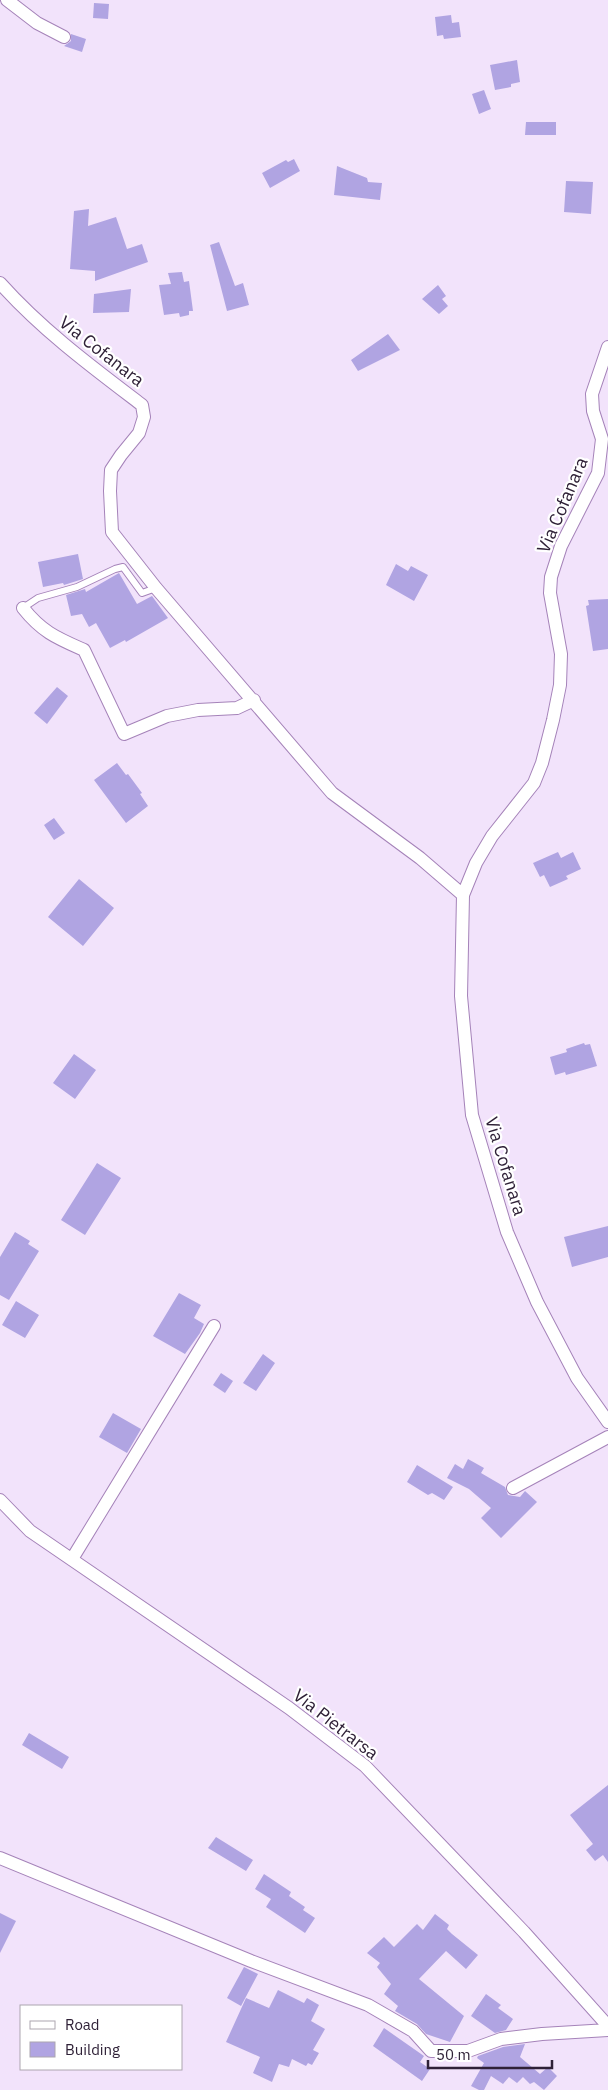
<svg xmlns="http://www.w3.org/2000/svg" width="608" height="2090" font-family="'IBM Plex Sans',sans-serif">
	<rect width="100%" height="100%" fill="#f2e3fb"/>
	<!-- building -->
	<path fill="#b0a4e2" d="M94,3l15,1 -1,15 -15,-1z
		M451,15l1,8 7,-1 2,15 -17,2 -1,-4 -6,1 -2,-19z
		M71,34l15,5 -4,13 -18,-6 7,-5z
		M517,60l3,22 -9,2v3l-16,3 -5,-25z
		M484,90l7,19 -12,5 -7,-20z
		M526,122h30v13h-31z
		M294,159l6,12 -30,17 -8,-15 24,-13 2,2z
		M337,166l30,12 1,4 14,1 -2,17 -46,-5z
		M566,181l27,1 -2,32 -27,-2z
		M89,209l-1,17 28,-9 11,32 15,-5 6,18 -53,19v-10l-25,-2 4,-58z
		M219,242l16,44 8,-3 6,22 -22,6 -17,-66z
		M182,272l2,10 5,-1 4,30h-4v4l-9,2 -1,-4 -15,2 -5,-30 12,-1 -3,-11z
		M438,285l8,11 -4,3 6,7 -9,8 -17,-15z
		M131,289l-2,23 -36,1 1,-19z
		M388,334l12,16 -42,21 -7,-11z
		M78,554l5,25 -19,6 -1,-2 -20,4 -5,-25z
		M396,564l12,7 3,-5 17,9 -14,26 -28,-16z
		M119,573l18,31 15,-8 16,22 -42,24 -1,-2 -15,8 -14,-25 -7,4 -7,-13 -11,2 -5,-21 19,-6 1,3z
		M608,599v50l-15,2 -7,-45 3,-1 -1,-5z
		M57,687l11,9 -21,28 -13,-11z
		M117,763l9,12 2,-1 14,19 -2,1 8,12 -22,17 -32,-43z
		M54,818l11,15 -11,7 -10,-15z
		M558,852l3,6 12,-6 8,17 -15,7 2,3 -18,8 -6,-12 -4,2 -7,-14z
		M79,879l35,29 -31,38 -35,-29z
		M584,1043l1,2 5,-1 7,22 -31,9 -1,-3 -10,3 -5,-18 17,-5 -1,-3z
		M74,1054l22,16 -21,29 -22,-16z
		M97,1163l24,15 -36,57 -24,-15z
		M608,1226v31l-36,10 -8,-30z
		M15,1232l15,9 -2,3 11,7 -30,49 -9,-5v-38z
		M179,1293l22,12 -7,13 10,6 -4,9 -15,21 -32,-18z
		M16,1301l23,14 -14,23 -23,-13z
		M263,1354l12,9 -19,28 -13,-8z
		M221,1373l12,8 -8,12 -12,-8z
		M113,1413l28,16 -14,24 -28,-16z
		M468,1459l16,9 -3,5 24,14 3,8 12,2 5,-6 12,11 -36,36 -20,-20 10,-10 -22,-19 -22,-11 8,-14 8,5z
		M417,1465l36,22 -9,13 -12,-7 -4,2 -21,-13z
		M29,1733l40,24 -7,12 -40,-24z
		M608,1785v77l-5,-7 -8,6 -9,-11 7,-6 -23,-29z
		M216,1837l37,23 -7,11 -38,-23z
		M264,1874l27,18 -2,4 16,11 -2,3 12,8 -10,15 -39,-26 5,-8 -16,-10z
		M0,1913l16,8 -16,32z
		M435,1914l14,11 -2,4 5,5 26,21 -12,14 -20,-18 -27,28 45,37 -14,26 -24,-8 -9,-10 -22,-13 3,-5 -14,-12 7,-10 -14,-17 3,-4 -13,-10 17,-16 10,10 23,-23 6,6z
		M244,1967l14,7 -17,32 -14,-8z
		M278,1990l26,13 3,-5 12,7 -8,16 14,8 -12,21 6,3 -7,12 -4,-2 -2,3 -14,-7 -3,8 -10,-3 -7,18 -19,-9 7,-16 -34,-15 20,-44 23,10z
		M486,1994l15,11 -3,3 15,11 -7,11 -11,3 -24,-17z
		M384,2028l40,28 -4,6 10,7 -8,12 -49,-35z
		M525,2044l-5,13 20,17 8,-7 9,9 -13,14 -10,-8 -4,2 -7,-7 -6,6 -8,-6 -6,7 -12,-8 -7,14h-5l-8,-4 13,-23 -7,-5 1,-2 25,-9z"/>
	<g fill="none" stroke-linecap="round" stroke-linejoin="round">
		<!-- service casing -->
		<g stroke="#a583b9" stroke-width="8">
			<path id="service" d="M23,608l15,-10 39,-11 38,-18 8,-2 19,26 14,-5"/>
		</g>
		<!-- minor casing -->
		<g stroke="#a583b9" stroke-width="14">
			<path id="minor" d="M7,0l30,23 27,14
				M0,283c42,47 92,84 142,122l2,12 -5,16 -18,22 -10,15 -1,21 2,41 44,56 176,205 88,65 43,37
				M608,347l-16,47 1,17 9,28 -4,34 -37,73 -10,31 -1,16 11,61 -1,31 -7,35 -11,43 -8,20 -42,53 -16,27 -13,32 -2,101 11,119 35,117 30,70 40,76 31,44
				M23,608c19,24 34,30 61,42l40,84 43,-18 31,-6 39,-2 17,-8
				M513,1488l95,-51
				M0,1500l30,31 259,177 76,58 159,166 84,94
				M72,1559l142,-233
				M0,1858l251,103 117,44 45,26 18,20h37l33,-12 41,-5 66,-4"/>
		</g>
		<!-- service -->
		<use href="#service" stroke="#fff" stroke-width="6"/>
		<!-- minor -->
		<use href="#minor" stroke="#fff" stroke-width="12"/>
	</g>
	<g text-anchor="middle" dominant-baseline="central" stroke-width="4.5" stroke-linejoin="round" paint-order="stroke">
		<!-- street labels -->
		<g font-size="18" fill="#2f2137" stroke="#fff">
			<text transform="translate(102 351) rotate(38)">Via Cofanara</text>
			<text transform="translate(562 505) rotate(-67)">Via Cofanara</text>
			<text transform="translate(506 1166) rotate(73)">Via Cofanara</text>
			<text transform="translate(336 1724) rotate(38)">Via Pietrarsa</text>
		</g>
	</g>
	<!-- legend -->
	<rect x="20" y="2005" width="162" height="65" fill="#ffffff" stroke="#aca6af"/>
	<rect x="30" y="2021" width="25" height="8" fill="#ffffff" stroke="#aca6af"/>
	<text x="65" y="2030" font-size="15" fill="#2f2137">Road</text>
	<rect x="30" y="2042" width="25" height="15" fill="#b0a4e2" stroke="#aca6af"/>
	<text x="65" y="2055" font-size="15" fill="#2f2137">Building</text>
	<!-- scale -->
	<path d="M428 2060v8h124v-8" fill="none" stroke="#2f2137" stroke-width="2.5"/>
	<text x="436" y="2060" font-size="15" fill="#2f2137" stroke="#ffffff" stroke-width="4" paint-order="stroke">50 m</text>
</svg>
